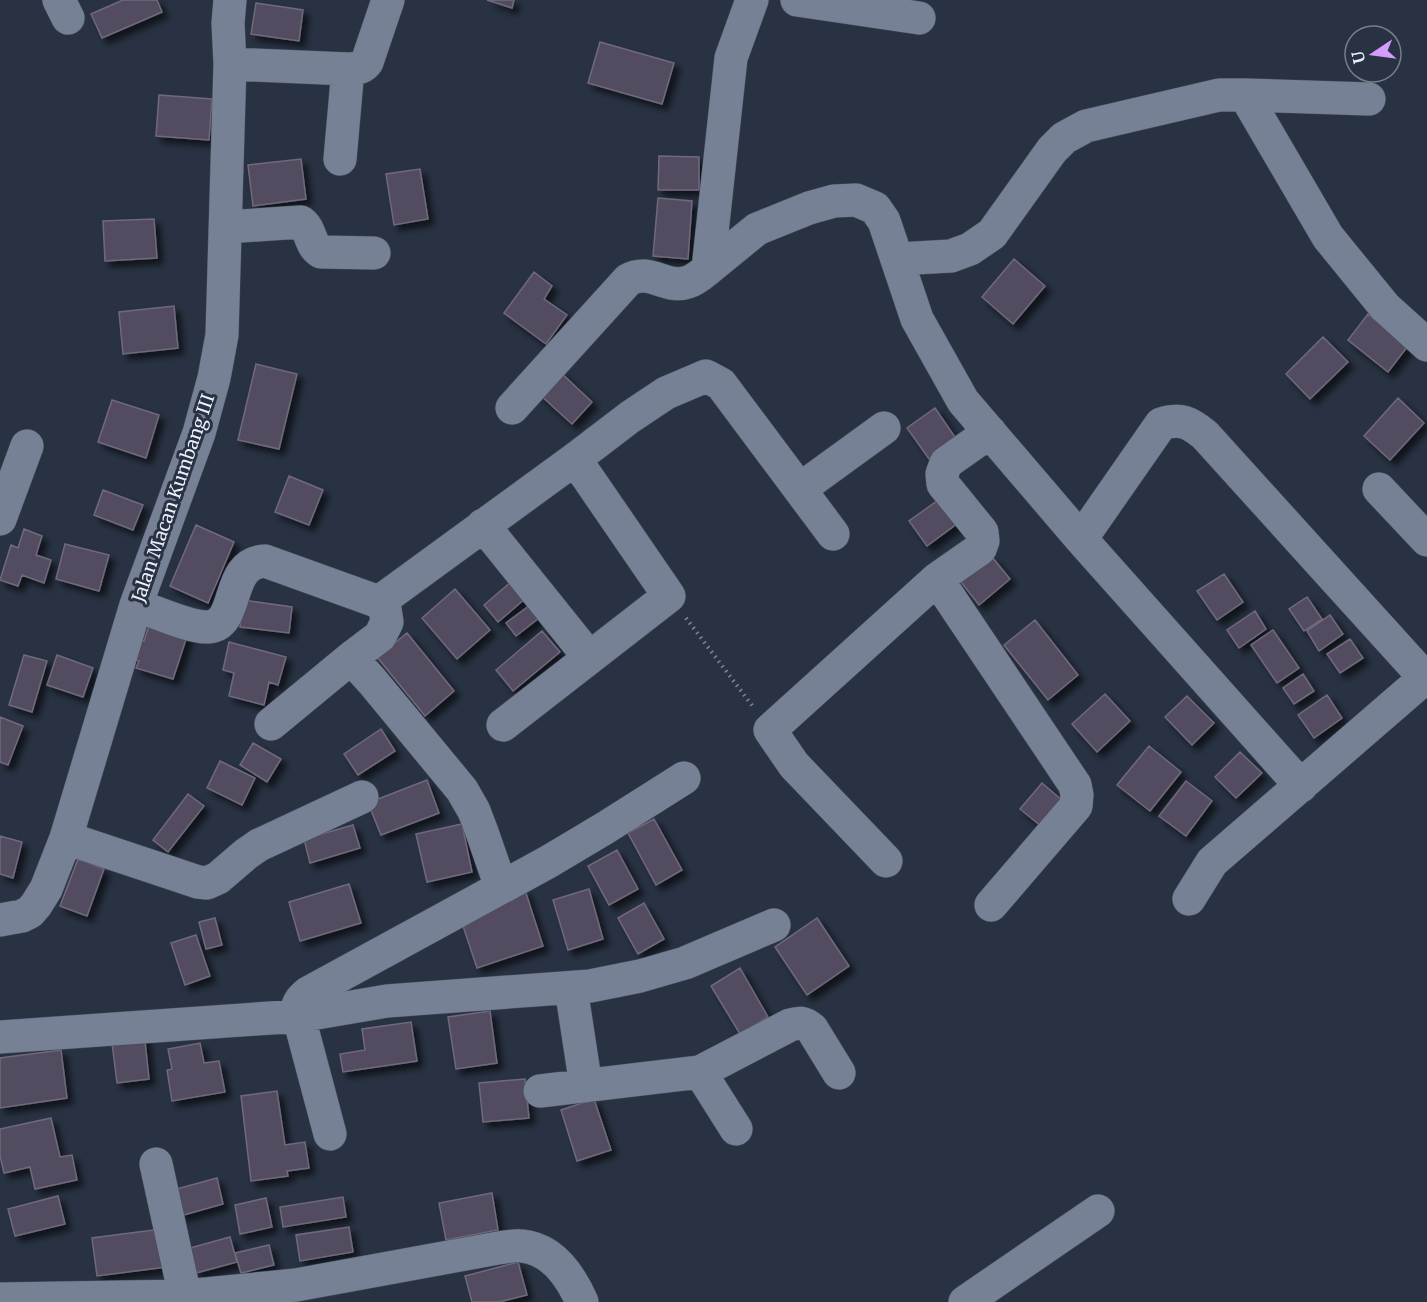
<svg xmlns="http://www.w3.org/2000/svg" width="1427" height="1302" font-family="Merriweather,serif">
	<defs>
		<filter id="shadow"><feDropShadow dx="5.5" dy="5.5" stdDeviation="3" flood-color="#0009"/></filter>
	</defs>
	<rect width="100%" height="100%" fill="#283242"/>
	<!-- building -->
	<path fill="#524c5f" stroke="#70697d" stroke-width="1.5" filter="url(#shadow)" d="M123,0h34l5,12 -60,26 -11,-24z
		M487,0h27l-2,8z
		M256,3l47,7 -4,31 -48,-7z
		M600,42l74,21 -12,41 -74,-21z
		M159,95l53,4 -3,41 -53,-4z
		M659,156l40,1v33h-41z
		M301,159l5,40 -53,7 -5,-41z
		M420,169l8,50 -34,6 -8,-51z
		M658,198l34,3 -4,58 -35,-3z
		M154,219l3,39 -52,3 -2,-40z
		M1014,259l31,27 -32,38 -31,-27z
		M534,272l18,14 -8,13 23,16 -21,29 -42,-31z
		M174,306l4,42 -55,6 -4,-42z
		M1368,314l40,32 -20,26 -40,-32z
		M1323,337l25,25 -38,37 -24,-25z
		M256,364l41,10 -18,75 -41,-9z
		M559,371l33,31 -20,22 -34,-31z
		M1398,398l26,25 -34,37 -26,-24z
		M112,400l47,15 -13,43 -48,-16z
		M935,408l22,32 -28,19 -22,-31z
		M289,476l34,14 -14,35 -34,-13z
		M103,490l40,15 -10,25 -39,-15z
		M941,498l17,25 -31,23 -18,-25z
		M196,525l38,17 -26,61 -38,-17z
		M24,529l18,7 -6,19 15,5 -7,23 -22,-8 -4,11 -18,-6 11,-35 7,3z
		M65,544l44,11 -10,36 -43,-12z
		M992,557l18,22 -31,26 -18,-23z
		M1224,574l19,28 -26,18 -20,-29z
		M512,581l14,17 -28,24 -14,-17z
		M455,589l35,41 -33,29 -35,-41z
		M1307,597l15,22 -18,12 -15,-22z
		M243,600l49,7 -3,26 -49,-6z
		M533,603l10,12 -27,21 -10,-13z
		M1255,611l11,18 -27,19 -12,-18z
		M1330,615l13,19 -24,17 -12,-20z
		M1035,620l43,55 -30,25 -44,-55z
		M150,622l38,11 -15,46 -37,-11 3,-7 -11,-4 6,-19 10,3z
		M1273,630l26,38 -22,15 -26,-38z
		M542,631l18,21 -47,39 -17,-21z
		M407,633l47,58 -29,25 -48,-59z
		M1350,639l13,19 -23,15 -13,-19z
		M229,642l57,15 -8,28 -9,-3 -5,23 -35,-9 5,-23 -11,-3z
		M24,655l23,6 -15,51 -23,-7z
		M57,655l36,13 -10,29 -36,-12z
		M1303,674l11,17 -20,13 -11,-16z
		M1105,694l25,27 -33,31 -25,-28z
		M1327,695l15,23 -28,20 -16,-23z
		M1187,696l27,27 -22,22 -27,-28z
		M0,717l23,9 -15,39 -8,-3z
		M381,729l14,22 -37,24 -14,-21z
		M253,743l28,16 -14,23 -27,-17z
		M1149,746l32,26 -31,39 -33,-26z
		M1240,752l22,21 -26,25 -21,-21z
		M220,761l35,17 -13,27 -35,-17z
		M427,780l12,33 -58,22 -13,-32z
		M1186,781l26,20 -26,35 -27,-20z
		M1042,783l21,18 -21,26 -22,-18z
		M188,794l16,12 -36,46 -15,-12z
		M654,819l28,51 -26,15 -28,-52z
		M462,824l10,48 -45,10 -11,-48z
		M353,825l7,23 -50,15 -6,-24z
		M0,836l22,6 -9,36 -13,-4z
		M617,850l21,39 -29,16 -21,-39z
		M78,859l26,10 -17,47 -27,-10z
		M349,884l12,39 -61,18 -11,-39z
		M589,889l14,50 -35,11 -15,-50z
		M525,890l18,56 -66,22 -19,-57z
		M644,903l20,36 -26,15 -20,-36z
		M215,918l7,27 -16,4 -7,-27z
		M817,918l32,48 -42,29 -32,-48z
		M196,935l14,41 -25,9 -14,-42z
		M740,968l28,49 -28,17 -29,-48z
		M490,1011l7,52 -41,6 -8,-52z
		M411,1022l6,39 -74,11 -3,-18 25,-4 -3,-21z
		M144,1032l5,47 -32,4 -6,-48z
		M200,1043l4,20 15,-2 6,31 -53,9 -5,-31 5,-1 -4,-20z
		M61,1050l6,48 -67,10v-50z
		M525,1079l4,39 -46,4 -4,-39z
		M277,1091l8,54 20,-3 4,26 -22,3 1,5 -37,5 -10,-85z
		M594,1099l17,51 -34,11 -16,-51z
		M51,1118l9,39 12,-2 5,25 -42,9 -5,-22 -26,6 -4,-17v-27z
		M217,1178l6,26 -43,12 -7,-26z
		M492,1193l6,37 -52,10 -7,-37z
		M58,1196l7,28 -50,12 -7,-27z
		M343,1197l3,20 -63,10 -3,-20z
		M266,1198l6,29 -32,7 -5,-29z
		M349,1227l4,25 -53,9 -4,-26z
		M161,1229l5,38 -69,9 -5,-38z
		M230,1237l7,25 -41,11 -6,-25z
		M269,1245l5,20 -33,8 -6,-20z
		M518,1262l9,33 -28,7h-27l-7,-26z"/>
	<g fill="none" stroke-linecap="round" stroke-linejoin="round">
		<!-- minor casing -->
		<g stroke="#454e5b" stroke-width="34">
			<path id="minor" d="M59,0l9,18
				M752,0l-21,58 -23,211 49,-40 52,-21 25,-7 22,-1 19,8 9,13 33,98 46,82 118,138 220,247
				M797,0l122,18
				M230,64l118,5c8,-1 14,0 19,-7l21,-62
				M1245,95l124,4
				M340,159l8,-90
				M226,227l75,-5c11,8 8,23 20,30l53,1
				M897,259l54,-3 19,-7 22,-15 60,-84 12,-12 22,-12 133,-31h26l83,142 57,70 42,38
				M512,408l116,-128c22,-13 38,10 60,2 7,-2 14,-8 20,-13
				M990,432l-44,31 -4,11 1,10 39,48 1,9 -3,8 -43,30 138,206 2,10 -1,11 -85,99
				M800,489l84,-61
				M1379,489l48,51
				M0,519l27,-73
				M483,525l106,132
				M1081,539l80,-115c20,-6 28,-2 44,11l220,243
				M379,602l196,-143 55,-42 36,-24 40,-17 15,8 112,150
				M136,605c17,6 55,23 72,22 33,-2 16,-64 57,-66l114,41 6,7 2,13 -7,14 -29,22 -80,66
				M351,658l21,23 90,109 12,21 8,21 19,55
				M503,725l166,-129 -94,-137
				M66,838l132,44 9,1 11,-5 28,-24 13,-9 103,-48
				M886,861l-92,-96 -24,-35 167,-151
				M1189,899l23,-37 215,-186
				M0,920l22,-4 8,-4 6,-7 10,-16 20,-51 70,-233 63,-172 15,-55 8,-43 8,-271 -2,-41 2,-23
				M571,988l15,98
				M0,1037l299,-21 88,-15 203,-15 50,-10 45,-13 89,-38
				M700,1072l36,57
				M540,1091l160,-19 90,-47c10,-3 14,-3 22,4l27,44
				M330,1134l-33,-124c1,-8 5,-12 11,-17l240,-131 57,-34 79,-50
				M156,1164l29,132
				M0,1299l185,-3 111,-11 202,-37c8,-1 17,-3 24,-2 31,3 49,31 60,56
				M965,1302l133,-91"/>
		</g>
		<!-- path -->
		<path stroke="#808896" stroke-width="4" stroke-dasharray="1.5 4.5" stroke-linecap="butt" d="M686,618l68,90"/>
		<!-- minor -->
		<use href="#minor" stroke="#768195" stroke-width="33"/>
	</g>
	<g text-anchor="middle" dominant-baseline="central" stroke-width="6" stroke-linejoin="round" paint-order="stroke">
		<!-- street labels -->
		<g font-size="18" fill="#ebf1fc" stroke="#283242">
			<text transform="translate(173 498) rotate(-71)">Jalan Macan Kumbang III</text>
		</g>
	</g>
	<!-- north arrow -->
	<g transform="translate(1373 54) rotate(257)"><circle r="28" fill="#283242" stroke="#767e8c" stroke-width="1.5"/>
	<path d="M0-4.5L10 22L0 15L-10 22Z" fill="#d59cfb"/>
	<text y="-9" font-size="16" font-weight="bold" text-anchor="middle" fill="#ebf1fc">U</text>
	</g>
</svg>
